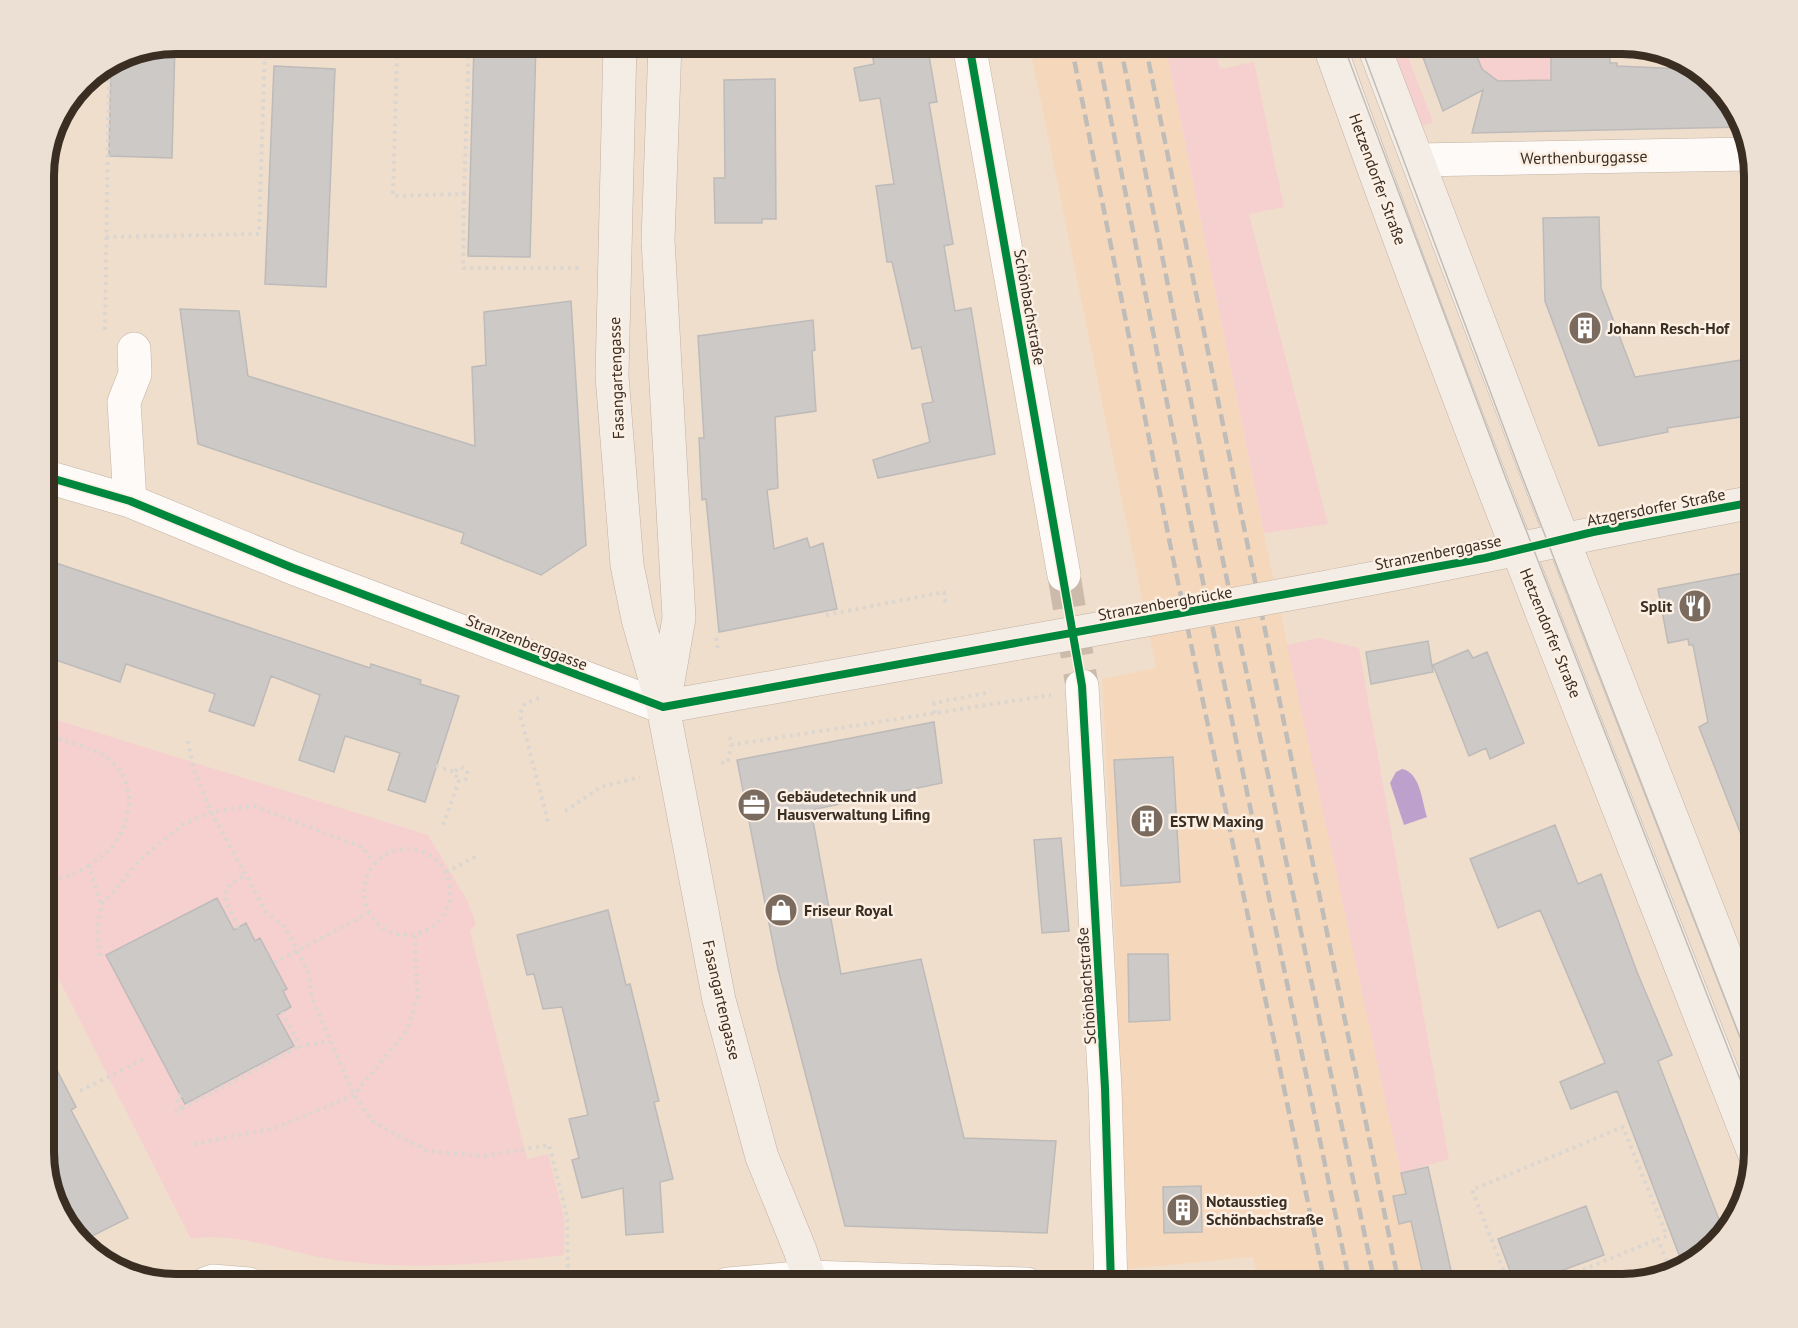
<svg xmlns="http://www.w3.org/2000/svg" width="1798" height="1328" font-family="'PT Sans',sans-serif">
	<rect width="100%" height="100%" fill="#f0decd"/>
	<!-- built -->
	<path fill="#f5d8bc" d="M1029,44h136l101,500 135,628 27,-5 26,116 -195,1 -6,-27 -125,12 -15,-378 -11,-212 54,-11z"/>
	<!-- green -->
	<path fill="#f6d0ce" d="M1165,44h49l6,25 34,-7 30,145 -35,7 79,310 -64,9z
		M1374,44h29l30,78 -25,10z
		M1472,44h79v13l19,-1v-12h20l1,20 -5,5 -36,1 1,10 -53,1 -16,-12z
		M1318,638l41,10 90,511 -48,14 -114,-528z
		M44,716l384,119 39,65 9,24 -6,7 57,228 21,-5 16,63v38c-77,9 -152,16 -229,5 -46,-7 -98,-29 -144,-21l-147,-289z"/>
	<!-- water -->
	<path fill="#bea0cc" d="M1402,769c18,3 20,32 25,48l-23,8 -14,-42 6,-11z"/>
	<!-- building -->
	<path fill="#ccc9c7" stroke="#bdbbb9" stroke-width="1.5" d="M175,44l-3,114 -63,-2 2,-93 15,-10z
		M474,44h62l-6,213 -62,-1z
		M883,44h44l10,58 -8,1 24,141 -9,2 11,65 16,-3 24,146 -117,24 -5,-18 57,-18 -8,-38 11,-2 -12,-55 -9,2 -20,-87h-5l-11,-76 18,-2 -14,-86 -20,3 -6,-33 20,-4 -2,-10 13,-3z
		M1418,44h54l10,25 16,12 53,-1v-36h58l1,19h7v3l68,3 3,-3 14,5 39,46 2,10 -271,6 11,-43 -40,21z
		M274,66l61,3 -9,218 -61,-3z
		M775,79l1,140h-14v4h-47l-1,-45h11l-1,-98z
		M1599,217l2,71 34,89 119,-19v53l-7,1v4l-80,12 1,4 -69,14 -54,-145 -2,-83z
		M571,301l15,244 -45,30 -80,-32 3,-10 -266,-89 -18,-135 59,2 9,65 227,70 -3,-79 14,-2 -2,-53z
		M813,320l2,30 -3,1 4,60 -41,6 3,71 -11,2 7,59 33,-11 3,10 13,-5 14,66 -118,23 -13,-133 -4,1 -3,-62h5l-6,-102z
		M44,559l326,109 1,-4 50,16 -1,4 39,12 -34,106 -37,-12 12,-37 -55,-17 -11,36 -35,-12 21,-65 -49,-19 -17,50 -45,-15 6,-17 -89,-30 -6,18 -76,-26z
		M1754,571v294h-1l-54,-138 9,-5 -15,-77h-4l-1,-6 -20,4 -10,-54z
		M1428,641l5,31 -62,12 -5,-32z
		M1468,650l5,8 14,-6 37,91 -34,16 -4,-11 -17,8 -36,-91z
		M934,722l8,61 -131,27 30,164 80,-15 43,179 92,3 -9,92 -202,-7 -67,-257 -41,-209z
		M1173,757l7,125 -59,4 -7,-126z
		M1555,825l23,59 23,-10 36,98 35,83 -14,6 65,169 -7,3 3,6 -35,29 -67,-177 -46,18 -11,-27 45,-19 -65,-153 -42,18 -28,-69z
		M1061,838l8,93 -27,2 -8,-93z
		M217,898l17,32 12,-7 9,18 5,-3 27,51 -4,2 8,16 -14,8 17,31 -109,58 -79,-149z
		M608,910l18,75 4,-1 29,117 -5,1 19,77 -13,3 3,50 -37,3 -3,-47 -41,10 -10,-38 7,-2 -10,-39 19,-4 -26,-108 -19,2 -9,-35 -7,1 -10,-40z
		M1128,954h40l2,66 -41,2z
		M44,1045l32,62 -5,3 57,108 -46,23 -21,-23 -17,-58z
		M1428,1167l26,117h-29l-14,-63 -12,3 -6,-28 13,-2 -5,-21z
		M1201,1186l1,46 -38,1 -1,-46z
		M1586,1206l18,49 -79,29h-10l-17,-45z"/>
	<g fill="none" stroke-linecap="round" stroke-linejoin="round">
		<!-- minor-tunnel -->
		<path stroke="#ccbbab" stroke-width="33" stroke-dasharray="33 16" stroke-linecap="butt" d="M1064,575l18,111"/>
		<!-- minor casing -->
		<g stroke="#c1b4a6" stroke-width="34">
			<path id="minor" d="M969,44l95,531
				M1418,160l331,-6
				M44,476l86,25 163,67 370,139
				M130,501l-6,-99 11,-28 -1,-25
				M1082,686l23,402 6,196
				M205,1284l8,-3 36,3
				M728,1284l81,-7 218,7"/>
		</g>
		<!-- major casing -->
		<g stroke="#c2b1a2" stroke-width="34">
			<path id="major" d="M620,44l-8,332 15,189 11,54 25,88 56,293 43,157 38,93 11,34
				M1329,44c132,373 281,740 425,1109
				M1373,44l162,424 219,560
				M1317,589c146,-27 291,-60 437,-87
				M665,699l14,-81 -21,-378 7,-196
				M663,707l356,-64"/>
		</g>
		<!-- path -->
		<path stroke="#dbd6d0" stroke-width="4" stroke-dasharray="3 4.5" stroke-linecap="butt" d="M264,50l133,4 -4,142 71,-2 -1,74h118
			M464,194l5,-150
			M106,237l153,-3 6,-190
			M105,330l4,-266
			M826,615l118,-23 2,14
			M716,638l2,13
			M539,698l-14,5 -5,11 28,108
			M935,713l-1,-10 57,-11
			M44,737l7,-1c17,7 41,11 56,22 31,22 26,63 4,90 -6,6 -15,12 -22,18l12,39
			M730,737l1,8 320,-50
			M188,741l5,26 18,45 55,100 19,15 24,47 3,24 42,97 18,26 55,30 58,5 64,-11 18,71 1,68
			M721,763l7,-1 3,-16
			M436,766l18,6
			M565,811l36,-24 39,-10
			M443,825l16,-44 6,-1 3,-5 -2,-6 -6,-2 -6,5 5,9
			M364 892a43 43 0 1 1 86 0a43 43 0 1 1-86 0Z
			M446,872l31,-16
			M44,879l20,-1 25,-12
			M238,928l-14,-32 6,-12 15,-9
			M100,956l-3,-26 4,-24 39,-46 42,-35 29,-13 43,-6 108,41 13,16
			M274,963l95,-50
			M282,1012l18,34 30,-5
			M80,1091l66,-33
			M181,1095l-5,3 6,11
			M175,1112l125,-66
			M194,1144l81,-16 79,-33 53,-65 10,-32 -2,-62
			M1509,1284l-37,-94 151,-63 44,109 -9,3 13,34
			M1548,1284l110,-45"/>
		<!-- minor -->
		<use href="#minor" stroke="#fdfaf8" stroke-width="33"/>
		<!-- major -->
		<use href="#major" stroke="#f4ede6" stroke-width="33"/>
		<!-- tram -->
		<path stroke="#c0bcb8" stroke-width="1.5" d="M1343,44l162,432 249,639
			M1360,44l160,427 234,602"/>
		<!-- rail -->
		<path stroke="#c0bcb8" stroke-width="4.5" stroke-dasharray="12 6" stroke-linecap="butt" d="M1071,44l99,500 155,740
			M1096,44l98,495 156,745
			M1120,44l98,493 157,747
			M1145,44l254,1240"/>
		<!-- major-bridge casing -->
		<g stroke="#c2b1a2" stroke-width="34" stroke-linecap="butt">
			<path id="major-bridge" d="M1019,643l298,-54"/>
		</g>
		<!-- major-bridge -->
		<use href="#major-bridge" stroke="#f4ede6" stroke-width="33"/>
		<!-- cycleway casing -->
		<g stroke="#fcefe3" stroke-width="11">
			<path id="cycleway" d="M969,44l113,642 23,402 6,196
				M44,476l86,25 163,67 370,139 822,-149 108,-26 161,-30"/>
		</g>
		<!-- cycleway -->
		<use href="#cycleway" stroke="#00873e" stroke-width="8"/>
	</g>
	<!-- icons -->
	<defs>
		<g id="building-disc" transform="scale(1.725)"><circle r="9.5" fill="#7a6b5e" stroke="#fcefe3"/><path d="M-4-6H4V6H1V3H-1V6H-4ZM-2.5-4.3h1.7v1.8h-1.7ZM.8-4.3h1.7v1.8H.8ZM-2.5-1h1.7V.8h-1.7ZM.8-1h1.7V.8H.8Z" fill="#fff"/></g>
		<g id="restaurant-disc" transform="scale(1.725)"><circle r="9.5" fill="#7a6b5e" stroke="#fcefe3"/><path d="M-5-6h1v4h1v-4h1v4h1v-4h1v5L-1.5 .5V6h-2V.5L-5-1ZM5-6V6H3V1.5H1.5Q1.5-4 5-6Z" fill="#fff"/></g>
		<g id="office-disc" transform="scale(1.725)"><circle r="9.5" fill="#7a6b5e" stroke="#fcefe3"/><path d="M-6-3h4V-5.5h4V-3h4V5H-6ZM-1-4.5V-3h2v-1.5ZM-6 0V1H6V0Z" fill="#fff"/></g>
		<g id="shop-disc" transform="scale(1.725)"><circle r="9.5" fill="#7a6b5e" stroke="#fcefe3"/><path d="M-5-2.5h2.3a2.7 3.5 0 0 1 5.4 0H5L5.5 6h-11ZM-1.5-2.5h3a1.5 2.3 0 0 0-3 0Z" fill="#fff"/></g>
	</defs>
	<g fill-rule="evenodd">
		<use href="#building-disc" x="1585" y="328"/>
		<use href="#restaurant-disc" x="1695" y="606"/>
		<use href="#office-disc" x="754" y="805"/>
		<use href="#building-disc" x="1147" y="821"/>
		<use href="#shop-disc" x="781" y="910"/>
		<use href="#building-disc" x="1183" y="1210"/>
	</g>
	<g text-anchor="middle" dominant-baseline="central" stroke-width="5" stroke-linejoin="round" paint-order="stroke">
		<!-- street labels -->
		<g font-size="16" fill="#3a2d22" stroke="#fcefe3">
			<text transform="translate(1584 157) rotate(-1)">Werthenburggasse</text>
			<text transform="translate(1378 179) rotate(70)">Hetzendorfer Straße</text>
			<text transform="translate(1030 307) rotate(80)">Schönbachstraße</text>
			<text transform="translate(616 378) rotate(-92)">Fasangartengasse</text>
			<text transform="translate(1656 507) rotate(-11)">Atzgersdorfer Straße</text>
			<text transform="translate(1438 552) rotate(-11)">Stranzenberggasse</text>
			<text transform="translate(1165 603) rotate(-10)">Stranzenbergbrücke</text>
			<text transform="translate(1551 633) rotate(68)">Hetzendorfer Straße</text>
			<text transform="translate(527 642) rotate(21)">Stranzenberggasse</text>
			<text transform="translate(1086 986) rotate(-94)">Schönbachstraße</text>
			<text transform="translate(722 1000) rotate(77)">Fasangartengasse</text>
		</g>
		<!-- poi labels -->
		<g font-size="16" font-weight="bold" fill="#3a2d22" stroke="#fcefe3" text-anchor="start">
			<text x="1608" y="328">Johann Resch-Hof</text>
			<text x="1672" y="606" text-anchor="end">Split</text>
			<text x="777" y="796">Gebäudetechnik und<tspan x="777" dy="18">Hausverwaltung Lifing</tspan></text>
			<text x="1170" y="821">ESTW Maxing</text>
			<text x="804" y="910">Friseur Royal</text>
			<text x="1206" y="1201">Notausstieg<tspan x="1206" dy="18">Schönbachstraße</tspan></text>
		</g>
	</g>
	<!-- crop -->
	<path d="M0 0H1798V1328H0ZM176 54H1622A122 122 0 0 1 1744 176V1152A122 122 0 0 1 1622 1274H176A122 122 0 0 1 54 1152V176A122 122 0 0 1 176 54Z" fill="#ecdfd4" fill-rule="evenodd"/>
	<path fill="none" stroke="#3a2d22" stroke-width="8" d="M176 54H1622A122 122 0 0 1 1744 176V1152A122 122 0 0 1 1622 1274H176A122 122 0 0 1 54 1152V176A122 122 0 0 1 176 54Z"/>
</svg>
